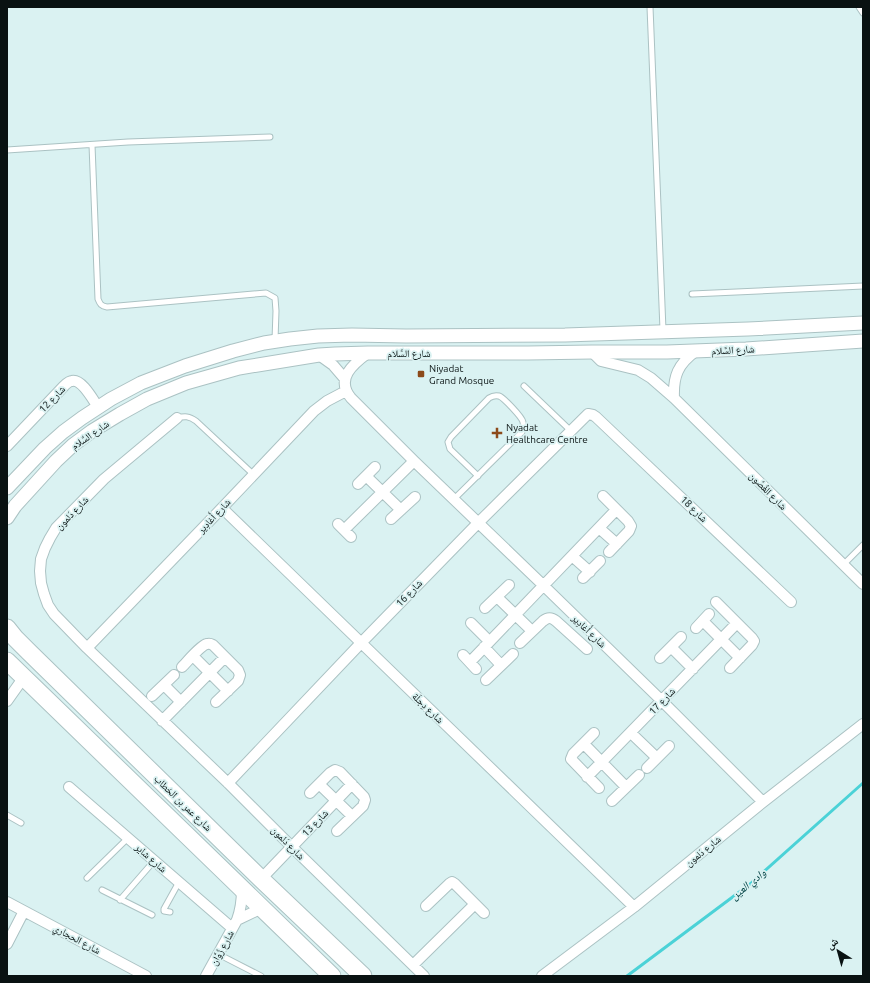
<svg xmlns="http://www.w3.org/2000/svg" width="870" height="983" font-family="Ubuntu,'Noto Naskh Arabic',sans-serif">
	<rect width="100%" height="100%" fill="#daf2f2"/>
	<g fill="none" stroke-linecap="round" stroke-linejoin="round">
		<!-- stream -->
		<path stroke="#4bd2d7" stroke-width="3" d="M627,976l123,-92 113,-101"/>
		<!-- service casing -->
		<g stroke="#abc2c3" stroke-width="7">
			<path id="service" d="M650,7l13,323
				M859,7l4,6
				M92,145l6,154c2,5 3,7 9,8l159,-14 9,5 1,13 -1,29
				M7,150l121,-8 142,-5
				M692,294l171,-8
				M524,386l47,45
				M177,418c8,-2 12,-2 19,3l58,54
				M454,499l68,-67c1,-4 2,-6 1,-10 -1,-5 -20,-25 -24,-26 -4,-1 -7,0 -10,2l-38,39 -3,5 2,7 28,27
				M843,565l20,-20
				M7,815l14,8
				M87,878l41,-40
				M102,890l50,25
				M120,900l34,-39
				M170,912l-6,-1v-2l15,-27
				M218,954l43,22"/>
		</g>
		<!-- minor casing -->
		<g stroke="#abc2c3" stroke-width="12">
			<path id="minor" d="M592,352l9,9 37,9 13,8 23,20 189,186
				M368,353c-15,11 -33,26 -17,45l63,63 130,125 118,115 101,101
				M319,355l14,10 12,14
				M674,398c-1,-22 4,-34 22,-47
				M177,418l-73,61 -48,49 -6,10 -5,10 -4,11 -1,12 1,12 3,11 4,11 6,9 33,34 141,135 64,64 132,129
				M7,446l57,-60c2,-2 5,-5 8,-5 10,-2 21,19 26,26
				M366,476l35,34
				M358,484l17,-17
				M603,496l25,25 3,5 -2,5 -20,21
				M222,508l412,399
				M391,519l24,-22
				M338,524l13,13
				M599,528l18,16
				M344,530l70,-69
				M572,556l18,16
				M583,578l17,-17
				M497,597l35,34
				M716,602l36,36 2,3 -2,4 -22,23
				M485,608l24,-23
				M703,621l37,37
				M471,623l18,18
				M696,628l13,-14
				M520,643l23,-22c5,-4 8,-4 13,0l31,28
				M484,647l17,18
				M671,647l22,22
				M87,648l135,-140 92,-97 13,-10 19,-10
				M463,655l13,14
				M193,656l35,35
				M660,658l21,-21
				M470,662l146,-152
				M182,667c5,-5 19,-22 25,-23 3,-1 4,0 6,1l25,25 2,5 -2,6 -22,21
				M486,680l27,-26
				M164,685l17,17
				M152,696l22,-21
				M7,701l17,-24
				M162,721l63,-64
				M594,733l-21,21 -2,5 28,29
				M631,733l26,25
				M584,744l42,43
				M647,768l22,-22
				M587,777l150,-154
				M228,783l133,-140 117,-120 110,-109 5,1 3,2 195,185
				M319,784l33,32
				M69,787l163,141
				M310,793l20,-20 5,-3 5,2 24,25 1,3 -2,6 -26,25
				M612,801l27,-26
				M261,879l91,-95
				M7,902l139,74
				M426,906l23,-22 3,-2 3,2 29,29
				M237,920l25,-12
				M7,944l17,-33
				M413,965l62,-61
				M206,976l31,-56c4,-11 5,-20 5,-31
				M542,976l92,-69 129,-105 100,-78"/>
		</g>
		<!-- tertiary casing -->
		<g stroke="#abc2c3" stroke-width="15">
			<path id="tertiary" d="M7,488l38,-40 18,-16 19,-14 29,-19 30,-16 44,-17 48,-15 31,-8 26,-4 28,-3 34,-1 54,1 159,-1 183,-6 115,-6
				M7,518l8,-12 41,-45 17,-16 19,-14 28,-17 27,-15 39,-16 53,-15 80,-13 16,-1 33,-1h160l64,-1h75l79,-3 117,-8"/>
		</g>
		<!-- primary casing -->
		<g stroke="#abc2c3" stroke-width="19">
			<path id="primary" d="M7,628l8,10 14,14 232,227 102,97
				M7,661l325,315"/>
		</g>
		<!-- service -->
		<use href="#service" stroke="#fff" stroke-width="5"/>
		<!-- minor -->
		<use href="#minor" stroke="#fff" stroke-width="10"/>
		<!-- tertiary -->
		<use href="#tertiary" stroke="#fff" stroke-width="13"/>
		<!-- primary -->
		<use href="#primary" stroke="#fff" stroke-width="17"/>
	</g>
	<!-- markers -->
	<g fill="#8c4a1a" stroke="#daf2f2" stroke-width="1.5">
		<rect x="417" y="370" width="8" height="8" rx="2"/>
		<path d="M495 427h4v4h4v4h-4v4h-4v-4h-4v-4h4z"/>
	</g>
	<g text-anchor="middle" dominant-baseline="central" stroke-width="3.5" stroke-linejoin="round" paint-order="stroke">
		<!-- street labels -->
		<g font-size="10" fill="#091212" stroke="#daf2f2">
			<text transform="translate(733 350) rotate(-3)">شارع السَّلام</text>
			<text x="409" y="353">شارع السَّلام</text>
			<text transform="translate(52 399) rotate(-46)">شارع 12</text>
			<text transform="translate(90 435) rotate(-35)">شارع السَّلام</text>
			<text transform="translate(768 491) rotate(45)">شارع الغُصُون</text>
			<text transform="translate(694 509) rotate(44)">شارع 18</text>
			<text transform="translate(72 513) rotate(-46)">شارع دَلمون</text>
			<text transform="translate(214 516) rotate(-47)">شارع أَغادِير</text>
			<text transform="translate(409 593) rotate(-46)">شارع 16</text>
			<text transform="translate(589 631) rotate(44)">شارع أَغادِير</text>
			<text transform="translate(662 701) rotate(-46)">شارع 17</text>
			<text transform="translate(428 708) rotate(44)">شارع دِجلَة</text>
			<text transform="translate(183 803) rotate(44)">شارع عمر بن الخطاب</text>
			<text transform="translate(315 823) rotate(-46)">شارع 13</text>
			<text transform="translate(288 843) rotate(45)">شارع دَلمون</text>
			<text transform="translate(703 851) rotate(-39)">شارع دَلمون</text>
			<text transform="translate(151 858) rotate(41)">شارع شاير</text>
			<text transform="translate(77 939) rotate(28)">شارع الحجاري</text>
			<text transform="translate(222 948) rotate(-61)">شارع زُوَّان</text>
		</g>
		<!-- poi labels -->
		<g font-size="10" fill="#091212" stroke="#daf2f2" text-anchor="start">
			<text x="429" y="368">Niyadat<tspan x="429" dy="12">Grand Mosque</tspan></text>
			<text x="506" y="427">Nyadat<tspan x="506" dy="12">Healthcare Centre</tspan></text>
		</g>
		<!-- water labels -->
		<g font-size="11" font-style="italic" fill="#004042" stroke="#daf2f2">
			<text transform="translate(748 884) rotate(-39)">وادي العين</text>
		</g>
	</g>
	<!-- border -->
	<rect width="870" height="983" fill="none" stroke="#091212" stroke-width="16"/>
	<!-- north arrow -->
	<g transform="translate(838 951) rotate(323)" stroke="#daf2f2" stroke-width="3" paint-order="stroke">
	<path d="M0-3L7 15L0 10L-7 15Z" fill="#091212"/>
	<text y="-6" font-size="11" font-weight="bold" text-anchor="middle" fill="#091212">ش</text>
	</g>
</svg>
